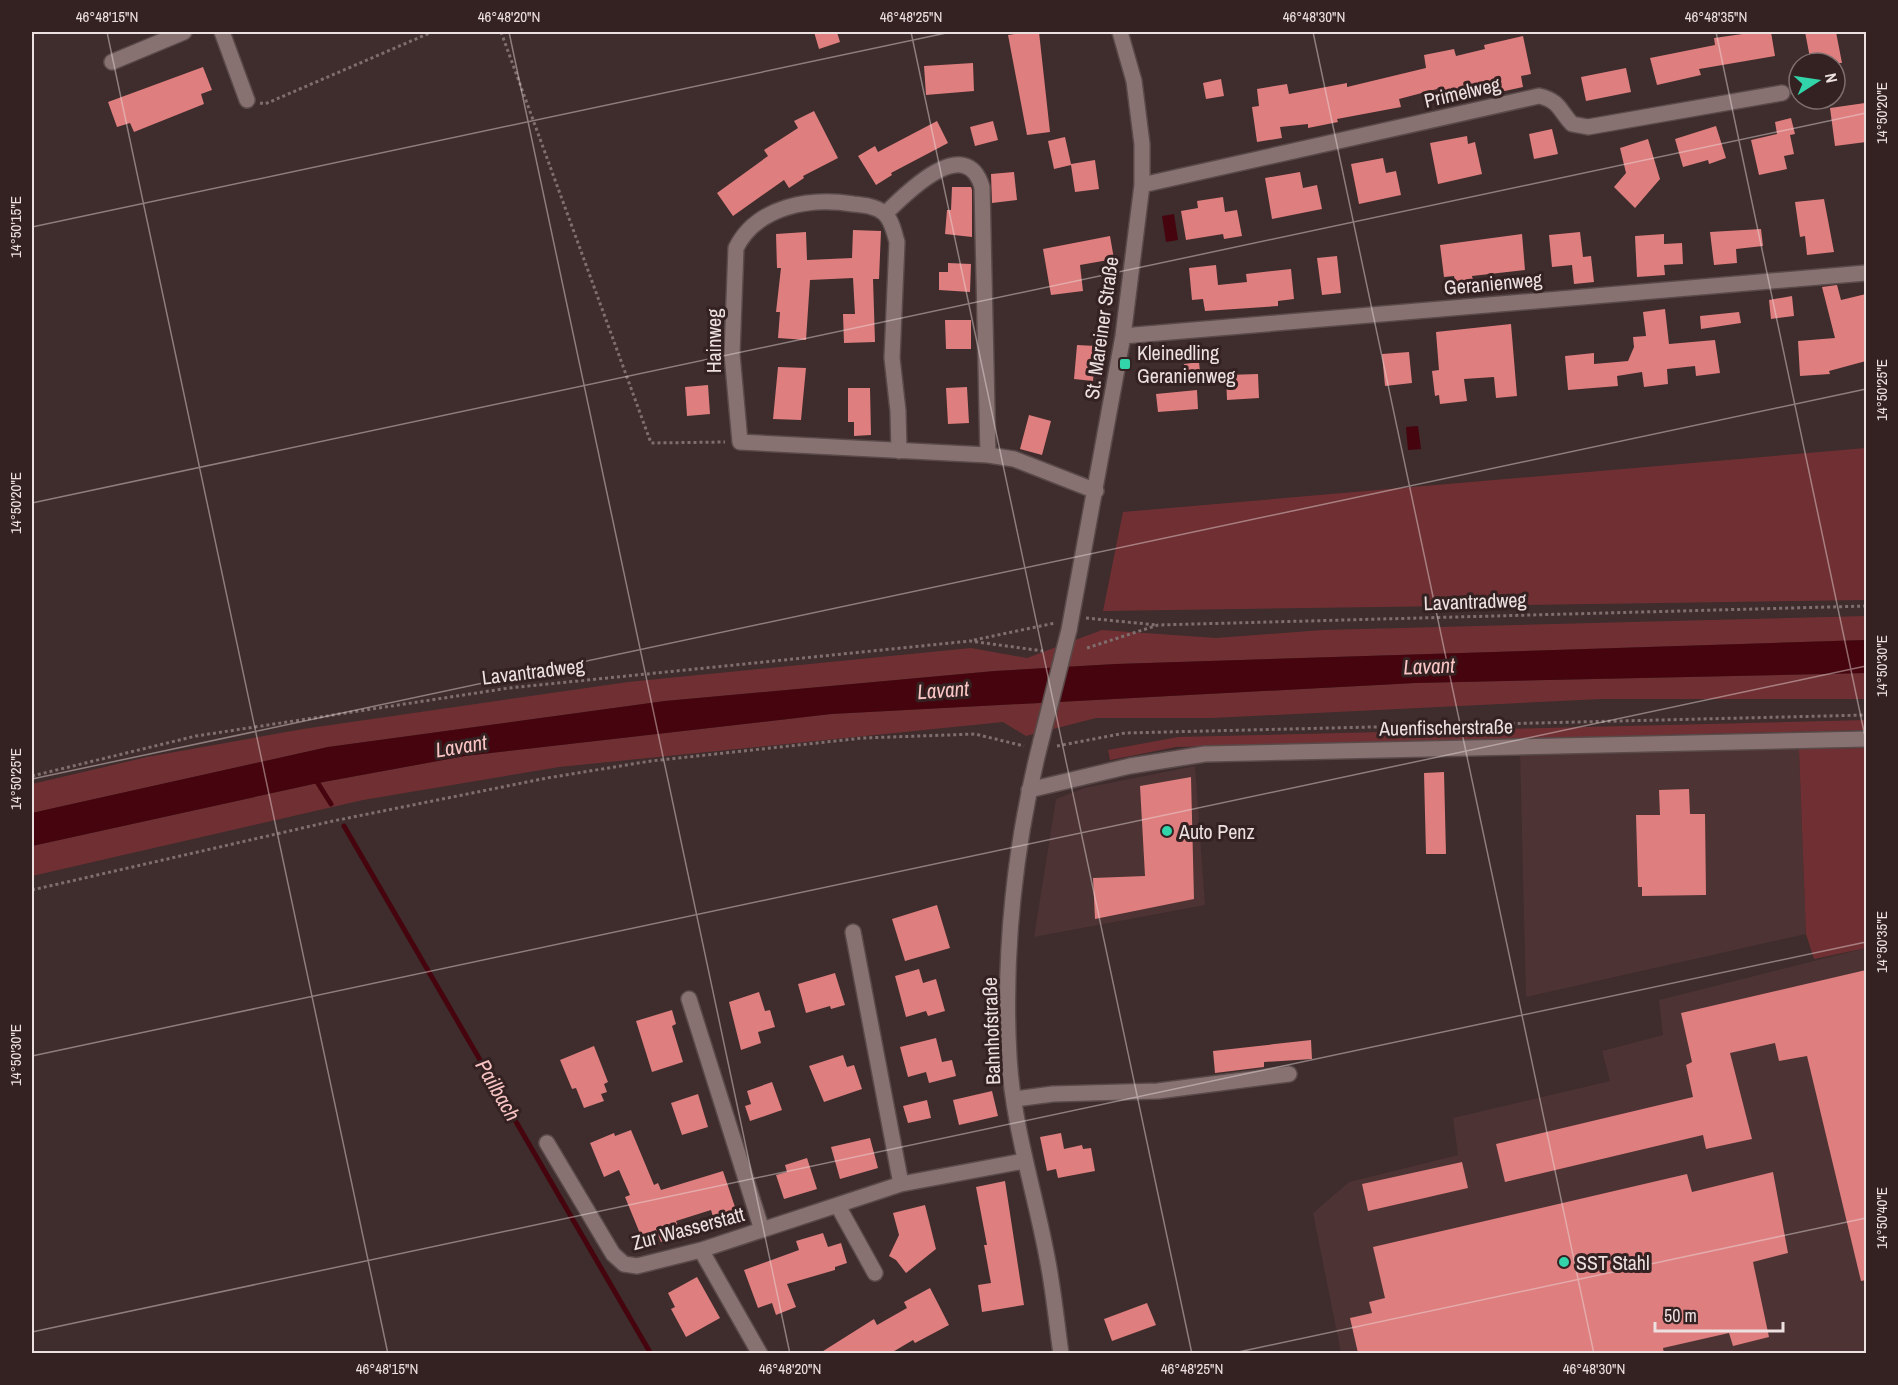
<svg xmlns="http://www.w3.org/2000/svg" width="1898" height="1385" font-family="'Archivo Narrow',sans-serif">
	<rect width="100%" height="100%" fill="#3f2c2c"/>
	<!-- built -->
	<path fill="#4d3333" d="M1799,749l7,185 -280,63 -6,-243z
		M1195,766l10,139 -171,32 22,-138 28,-11z
		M1866,948v405h-525l-28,-140 36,-31 109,-27 -5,-37 157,-37 -8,-30 61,-16 -4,-35z"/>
	<!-- green -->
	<path fill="#703033" d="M1866,448v152l-763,11 20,-99z
		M1866,616v24l-750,24 -121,7 -330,30 -337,46 -296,66v-29l115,-27 156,-28 325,-47 343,-34 56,10 75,-28 114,8 107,-8z
		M1866,673v26h-265l-389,19h-116l-70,18 -23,-14 -444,45 -196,33 -331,76v-30l286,-63 147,-27 366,-42 584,-31z
		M1866,720v10l-690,17 -66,13 -2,-10 70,-13z
		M1866,748v200l-52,11 -8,-25 -7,-185z"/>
	<!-- water -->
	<path fill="#46050e" d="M1174,214l4,26 -12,2 -4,-26z
		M1418,426l3,23 -13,1 -2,-23z
		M1866,640v33l-451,10 -584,31 -366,42 -147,27 -286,63v-33l22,-5 274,-61 337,-46 330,-30 121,-7z"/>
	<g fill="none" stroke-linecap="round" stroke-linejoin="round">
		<!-- stream -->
		<path stroke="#46050e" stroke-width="5" d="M314,777l17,27
			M344,826l307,528"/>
	</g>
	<!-- building -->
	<path fill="#de7e7f" d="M814,32h23l3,10 -21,7z
		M1027,32h12l11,100 -23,3 -19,-100z
		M1757,32h14l4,24 -76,13 2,6 -44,10 -7,-27 65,-13 -1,-7z
		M1805,32h31l6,31h-31z
		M1523,36l8,38 -10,2 2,11 -32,7 -1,-8 -51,11 -2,-8 -38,10 2,8 -64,12 1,3 -30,6v-4l-28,3 2,11 -25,4 -5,-35 7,-1 -2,-17 30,-5 2,10 58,-11v4l79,-19 -2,-13 30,-6 2,7 29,-7 -1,-4z
		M973,63l1,28 -48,4 -2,-29z
		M203,67l9,23 -11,4 3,10 -70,28 -4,-9 -13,4 -9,-25z
		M1626,68l5,24 -45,9 -5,-24z
		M1221,79l3,17 -18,3 -3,-16z
		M1865,103l1,39 -31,4 -5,-38z
		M814,111l24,47 -35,18 1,2 -15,10 -5,-8 -51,36 -16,-23 51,-37 -4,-6 34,-22 -4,-7z
		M1791,118l4,16 -5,1 4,19 -10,2 3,13 -28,6 -8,-35 26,-6 -2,-12z
		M937,121l11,22 -57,30 1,2 -16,10 -18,-29 17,-10 3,6z
		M993,121l5,19 -23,6 -5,-19z
		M1716,126l10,32 -17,6 -1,-4 -25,7 -8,-28z
		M1552,129l6,25 -24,5 -5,-25z
		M1467,136l1,8 7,-2 7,32 -44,10 -8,-41z
		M1065,137l6,27 24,-4 4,29 -24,3 -4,-27 -17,4 -6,-28z
		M1648,139l12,40 -25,29 -21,-21 12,-14 -6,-25z
		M1383,158l3,15 10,-2 5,24 -42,9 -8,-40z
		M1014,172l3,28 -25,3 -1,-29z
		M1300,172l3,16 14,-3 5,24 -50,10 -7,-41z
		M952,187h19l1,3v47l-27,-3 2,-24h4z
		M1223,197l2,15 12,-2 5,26 -18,3 -1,-5 -37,6 -5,-29 17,-3 -1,-7z
		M1824,199l10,53 -27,3 -2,-19 -5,1 -5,-35z
		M1761,229l2,17 -27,3 1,14 -23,2 -4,-33z
		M853,230l28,1 -2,48h-6l2,63 -31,1 -1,-29h12l-2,-36 -43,2 -4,60 -28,-2 2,-26h-4l5,-44h-4l-1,-34 30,-2 1,28 45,-2z
		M1580,232l3,25 8,-1 3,26 -20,2 -2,-19 -20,2 -3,-32z
		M1522,234l3,36 -53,6 3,15 -18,3 -3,-18 -10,1 -4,-32z
		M1664,234v10l18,-1 1,21 -19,1 1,10 -28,2 -2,-41z
		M1110,236l4,23 -34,6 3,26 -32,4 -8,-46z
		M1337,256l4,37 -19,2 -5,-37z
		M948,263l23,1 -1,28 -31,-2v-18h9z
		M1216,265l2,20 29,-3 -1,-8 45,-5 3,30 -16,2v5l-73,5 -2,-12 -11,1 -3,-32z
		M1837,285l4,15 25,-6v67l-37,10 1,3 -30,2 -2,-35 37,-3 -13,-51z
		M1792,296l2,20 -23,3 -2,-19z
		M1665,309l4,35 46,-4 5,33 -24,3 -1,-10 -28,3 1,15 -24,3 -2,-15 -25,4 1,10 -50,4 -3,-34 29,-3v11l34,-3 6,-14 -1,-10 13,-1 -3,-24z
		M1739,312l2,11 -40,6 -1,-13z
		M945,320h26v29h-25z
		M1511,324l6,72 -21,2 -2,-21 -30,2 3,22 -27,3 -1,-9 -4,1 -3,-25 7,-1 -3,-38z
		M1077,345l19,1 -3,35 -19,-2z
		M1409,352l3,31 -27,3 -3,-32z
		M1199,362l2,20 -15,1 -2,-19z
		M778,367l28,1 -5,52 -28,-1z
		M1258,374l1,24 -32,2 -1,-25z
		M708,385l2,29 -23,2 -2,-29z
		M967,387l2,36 -21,1 -2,-36z
		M848,388h22l1,47 -17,1v-14h-6z
		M1197,390l1,19 -40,3 -2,-18z
		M1029,415l22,6 -9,34 -22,-6z
		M1444,772l2,82h-20l-2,-81z
		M1191,777l3,122 -99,20 -2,-41 52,-2 -5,-90z
		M1689,789l1,25h15l1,81 -64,1v-9h-4l-2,-72h24l-1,-25z
		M937,905l13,43 -45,13 -13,-42z
		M919,969l4,14 13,-4 9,32 -17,5 -2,-5 -20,6 -11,-41z
		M1866,970v310l-5,1 -54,-225 -28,5 -4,-18 -45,10 22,86 -46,10 -3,-14 -198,47 -9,-38 197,-47 -7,-32 6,-3 -11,-49z
		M835,973l10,32 -14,4 -1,-3 -24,7 -8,-29z
		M759,992l6,19 5,-1 5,17 -17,5 3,11 -20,7 -12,-48z
		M672,1010l4,14 -4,2 11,36 -31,10 -16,-51z
		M936,1038l6,24 10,-2 4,16 -27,7 -3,-11 -18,5 -8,-30z
		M1311,1040l1,19 -48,3v5l-49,6 -2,-22z
		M594,1046l14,36 -4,2 3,8 -6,2 3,7 -20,7 -8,-20 -4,1 -12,-29z
		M843,1055l4,12 7,-2 8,24 -38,13 -15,-36z
		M772,1082l10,28 -32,11 -5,-15 6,-2 -4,-13z
		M992,1091l6,25 -39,9 -6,-25z
		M698,1094l10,33 -26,8 -11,-32z
		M927,1100l4,18 -23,5 -5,-17z
		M631,1130l23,55 4,-2 3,7 62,-19 15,45 -23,7 -4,-13 -35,11 5,12 -20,9 -5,-12 -15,6 -16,-39 5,-2 -11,-25 -15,7 -14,-34 24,-10 1,3z
		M1061,1133l3,16 18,-4 1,4 8,-1 4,23 -37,7 -2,-9 -9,2 -7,-34z
		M870,1138l8,30 -38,11 -9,-32z
		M807,1158l10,31 -33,10 -8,-24 11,-3 -2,-7z
		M1462,1162l6,26 -100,23 -6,-27z
		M1773,1172l15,81 -35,9 16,75 -36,9 -4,-13 -66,15 1,5h-306l-8,-35 22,-5 -3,-11 16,-4 -12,-51 314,-73 5,18z
		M1005,1181l19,124 -42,7 -4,-27 13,-2 -7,-38h3l-11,-58z
		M925,1205l11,44 -30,24 -10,-13 -7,-4 10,-21 -6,-22z
		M823,1233l5,14 13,-4 6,20 -12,4v3l-48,14 9,23 -20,8 -4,-12 -14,5 -14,-38 55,-20 -3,-9z
		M697,1277l23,41 -34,19 -15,-28 4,-2 -7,-14z
		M930,1288l19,37 -34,18 -2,-3 -22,13h-71l54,-34 3,6 30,-17 -3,-6z
		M1147,1303l9,22 -44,16 -8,-22z"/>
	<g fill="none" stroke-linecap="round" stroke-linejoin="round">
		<!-- minor casing -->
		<g stroke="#594949" stroke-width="18">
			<path id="minor" d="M222,32l25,68
				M112,62l72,-30
				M1142,185l397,-89c21,5 20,14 33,28l16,3 194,-34
				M885,214c22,-22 81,-81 97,-27l6,268
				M1123,336l743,-63
				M899,451l-1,-40 -6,-53 5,-116c-3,-10 -5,-22 -13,-29 -9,-7 -20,-8 -31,-9 -43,-7 -96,2 -117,44l-4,106 8,88 248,13 26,4 82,32
				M1069,630l54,-294 19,-151v-41l-8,-63 -14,-49
				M1041,741c-26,101 -38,212 -32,316 4,72 28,141 40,211 5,28 8,57 12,86
				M1029,790l101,-24 75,-12 661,-15
				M853,932l48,252
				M689,999l73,231
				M1015,1099l38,-5 105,-3 131,-17
				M547,1143l66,111 11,10 13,2 64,-16 200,-66 123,-23
				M838,1206l37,67
				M701,1250l59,104"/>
		</g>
		<!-- path -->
		<path stroke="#7f6e6e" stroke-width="3" stroke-dasharray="3 3" stroke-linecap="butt" d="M501,32l150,411 74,-1
			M260,103l5,1 167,-72
			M1086,618l71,7
			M974,640l81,-17
			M1087,648l71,-23 708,-19
			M1057,746l68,-13 741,-18
			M32,776l164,-40 313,-48 461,-47 73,10
			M32,890l301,-69 214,-43 104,-17 212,-23 112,-4 49,12"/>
		<!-- minor -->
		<use href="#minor" stroke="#877271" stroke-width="15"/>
		<!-- minor-bridge casing -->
		<g stroke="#594949" stroke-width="18" stroke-linecap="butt">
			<path id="minor-bridge" d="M1041,741l28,-111"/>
		</g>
		<!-- minor-bridge -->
		<use href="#minor-bridge" stroke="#877271" stroke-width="15"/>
	</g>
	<!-- ticks -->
	<path fill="none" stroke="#ede0e0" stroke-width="1.5" stroke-opacity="0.45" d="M107,32l281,1322M509,32l281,1322M911,32l281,1322M1313,32l281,1322M1716,32l150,709M32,227l919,-195M32,503l1834,-390M32,779l1834,-390M32,1056l1834,-390M32,1332l1834,-390M1229,1354l637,-136"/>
	<!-- markers -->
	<g fill="#32d4a9" stroke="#342222" stroke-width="2">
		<rect x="1119" y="358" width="12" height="12" rx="3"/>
		<circle cx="1167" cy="831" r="6"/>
		<circle cx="1564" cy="1262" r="6"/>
	</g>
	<g text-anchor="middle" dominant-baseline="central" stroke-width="6" stroke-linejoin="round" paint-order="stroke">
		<!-- street labels -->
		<g font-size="20" fill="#ede0e0" stroke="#342222">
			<text transform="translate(1462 92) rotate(-13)">Primelweg</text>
			<text transform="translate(1493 283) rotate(-5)">Geranienweg</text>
			<text transform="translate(1101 328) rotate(-82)">St. Mareiner Straße</text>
			<text transform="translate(713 341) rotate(-90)">Hainweg</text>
			<text transform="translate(1475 601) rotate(-2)">Lavantradweg</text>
			<text transform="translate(533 671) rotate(-7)">Lavantradweg</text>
			<text transform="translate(1446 727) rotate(-1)">Auenfischerstraße</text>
			<text transform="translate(991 1031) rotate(-92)">Bahnhofstraße</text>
			<text transform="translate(688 1228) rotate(-15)">Zur Wasserstatt</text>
		</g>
		<!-- poi labels -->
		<g font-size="20" fill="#ede0e0" stroke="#342222" text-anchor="start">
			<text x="1137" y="352">Kleinedling<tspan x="1137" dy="23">Geranienweg</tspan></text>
			<text x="1179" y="831">Auto Penz</text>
			<text x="1576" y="1262">SST Stahl</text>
		</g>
		<!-- water labels -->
		<g font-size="21" font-style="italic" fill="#f9c5c4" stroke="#342222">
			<text transform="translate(1429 666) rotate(-2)">Lavant</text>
			<text transform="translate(943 690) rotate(-4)">Lavant</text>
			<text transform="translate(461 746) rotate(-9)">Lavant</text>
			<text transform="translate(498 1090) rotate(60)">Pailbach</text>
		</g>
	</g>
	<!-- border -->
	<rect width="1898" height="1385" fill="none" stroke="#342222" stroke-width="66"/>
	<!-- north arrow -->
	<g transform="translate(1817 81) rotate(78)"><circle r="28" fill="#342222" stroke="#7e6e6e" stroke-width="1.5"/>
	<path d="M0-4.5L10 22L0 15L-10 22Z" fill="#32d4a9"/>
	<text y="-9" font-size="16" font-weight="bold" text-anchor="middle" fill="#ede0e0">N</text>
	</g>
	<!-- scale -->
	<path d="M1655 1322v9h128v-9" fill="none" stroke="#ede0e0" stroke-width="3"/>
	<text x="1664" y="1322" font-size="18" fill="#ede0e0" stroke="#342222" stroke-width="4.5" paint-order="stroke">50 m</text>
	<rect x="33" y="33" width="1832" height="1319" fill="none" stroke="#ede0e0" stroke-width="2"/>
	<g font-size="15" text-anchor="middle" fill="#ede0e0">
		<text x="107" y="22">46°48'15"N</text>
		<text x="509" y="22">46°48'20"N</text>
		<text x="911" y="22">46°48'25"N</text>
		<text x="1314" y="22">46°48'30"N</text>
		<text x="1716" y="22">46°48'35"N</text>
		<text transform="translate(1882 113) rotate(-90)" y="5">14°50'20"E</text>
		<text transform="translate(16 227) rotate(-90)" y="5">14°50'15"E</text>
		<text transform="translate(1882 390) rotate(-90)" y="5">14°50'25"E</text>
		<text transform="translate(16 503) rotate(-90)" y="5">14°50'20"E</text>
		<text transform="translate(1882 666) rotate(-90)" y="5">14°50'30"E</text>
		<text transform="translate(16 779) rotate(-90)" y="5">14°50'25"E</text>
		<text transform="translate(1882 942) rotate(-90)" y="5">14°50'35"E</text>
		<text transform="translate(16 1055) rotate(-90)" y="5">14°50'30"E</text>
		<text transform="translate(1882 1218) rotate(-90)" y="5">14°50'40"E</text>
		<text x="387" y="1374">46°48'15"N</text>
		<text x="790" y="1374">46°48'20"N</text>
		<text x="1192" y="1374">46°48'25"N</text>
		<text x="1594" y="1374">46°48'30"N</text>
	</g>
</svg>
